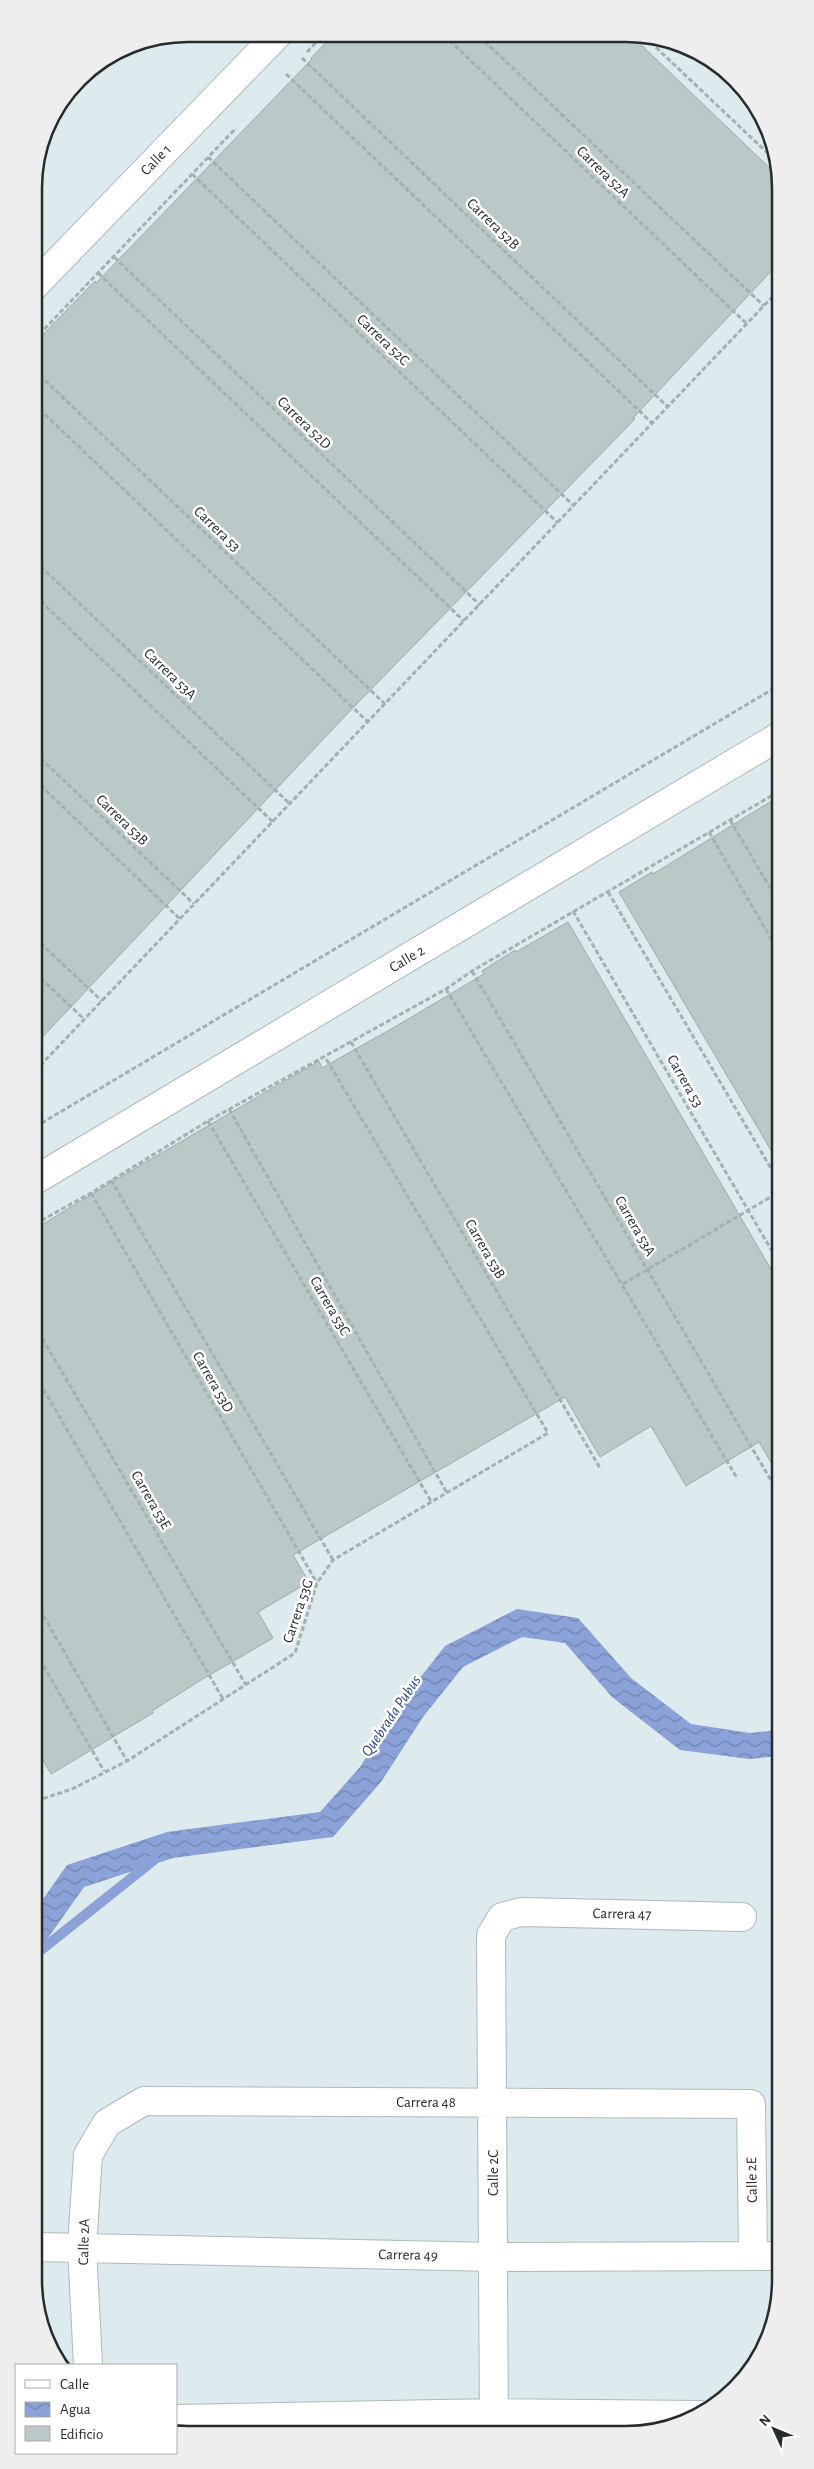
<svg xmlns="http://www.w3.org/2000/svg" width="814" height="2469" font-family="'Alegreya Sans',sans-serif">
	<defs>
		<pattern id="water-waves" width="16" height="10" patternUnits="userSpaceOnUse" patternTransform="scale(1.25)"><rect width="16" height="10" fill="#8aa2d7"/><path d="M0 5q4-4 8 0t8 0" fill="none" stroke="#7184af"/></pattern>
	</defs>
	<rect width="100%" height="100%" fill="#ddeaee"/>
	<!-- water -->
	<path fill="url(#water-waves)" d="M517,1609l61,9 53,60 60,46 59,9 29,-3v26l-30,3 -69,-9 -68,-53 -47,-54 -43,-6 -59,30 -40,50 -42,65 -48,55 -160,21 -89,29 -48,68v-46l31,-44 100,-33 153,-20 40,-45 41,-65 44,-56z"/>
	<g fill="none" stroke-linecap="round" stroke-linejoin="round">
		<!-- stream -->
		<path stroke="#8aa2d7" stroke-width="10" d="M36,1954l118,-94"/>
	</g>
	<!-- building -->
	<path fill="#bbc8c8" stroke="#9daaa9" d="M333,35l300,2 144,138v90l-144,153 2,1 -288,295 -312,331 -1,-701 61,-63 1,2 216,-224 -1,-1z
		M778,797v292l1,75 -160,-272 33,-20 1,2z
		M568,922l211,361v193l-20,-34 -73,44 -35,-60 -51,31 -35,-60 -272,158 16,27 -51,30 15,26 -72,42 -49,31 1,2 -102,61 -15,-26 -1,-519 82,-50 202,-118 3,7 71,-40 91,-54 -2,-3 33,-21 1,2z"/>
	<g fill="none" stroke-linecap="round" stroke-linejoin="round">
		<!-- street casing -->
		<g stroke="#adb9bd" stroke-width="30">
			<path id="street" d="M34,286l244,-252
				M35,1180l743,-443
				M37,2247l456,10 287,-1
				M88,2365l-6,-118 6,-92 19,-32 37,-22 607,3 2,152
				M176,2419l318,-6 207,2
				M494,2432l-3,-497 11,-18 19,-5 221,5"/>
		</g>
		<!-- path -->
		<path stroke="#a5b0b3" stroke-width="3" stroke-dasharray="5 2.5" stroke-linecap="butt" d="M444,35l303,289
			M479,36l285,270
			M645,37l132,125
			M307,52l16,-17
			M302,58l366,349
			M286,74l366,349
			M208,157l366,349
			M192,174l366,349
			M114,257l366,348
			M98,273l366,348
			M34,340l202,-212
			M34,370l351,334
			M34,404l334,318
			M35,561l255,243
			M35,596l238,226
			M35,753l159,151
			M35,780l145,139
			M730,820l48,81
			M709,832l69,119
			M608,892l171,290
			M573,911l206,352
			M35,938l67,63
			M472,971l307,523
			M35,973l49,46
			M446,989l291,489
			M351,1042l249,426
			M35,1071l742,-779
			M229,1109l218,384
			M208,1121l224,382
			M35,1127l743,-441
			M111,1180l222,380
			M91,1193l226,390
			M35,1224l56,-31 117,-72 238,-132 26,-18 306,-179
			M623,1284l156,-92
			M35,1326l211,359
			M36,1376l187,323
			M36,1603l91,158
			M36,1653l68,118
			M36,1801l36,-12 55,-28 168,-108 22,-70 16,-23 215,-127 -223,-376"/>
		<!-- street -->
		<use href="#street" stroke="#fff" stroke-width="28"/>
	</g>
	<g text-anchor="middle" dominant-baseline="central" stroke-width="5" stroke-linejoin="round" paint-order="stroke">
		<!-- street labels -->
		<g font-size="15" fill="#262b2c" stroke="#fff">
			<text transform="translate(156 160) rotate(-46)">Calle 1</text>
			<text transform="translate(603 172) rotate(44)">Carrera 52A</text>
			<text transform="translate(493 224) rotate(44)">Carrera 52B</text>
			<text transform="translate(383 340) rotate(44)">Carrera 52C</text>
			<text transform="translate(304 423) rotate(44)">Carrera 52D</text>
			<text transform="translate(217 529) rotate(44)">Carrera 53</text>
			<text transform="translate(170 674) rotate(44)">Carrera 53A</text>
			<text transform="translate(122 820) rotate(44)">Carrera 53B</text>
			<text transform="translate(407 959) rotate(-31)">Calle 2</text>
			<text transform="translate(685 1081) rotate(60)">Carrera 53</text>
			<text transform="translate(635 1226) rotate(60)">Carrera 53A</text>
			<text transform="translate(485 1249) rotate(60)">Carrera 53B</text>
			<text transform="translate(330 1306) rotate(60)">Carrera 53C</text>
			<text transform="translate(213 1382) rotate(60)">Carrera 53D</text>
			<text transform="translate(151 1500) rotate(60)">Carrera 53E</text>
			<text transform="translate(298 1611) rotate(-71)">Carrera 53G</text>
			<text transform="translate(622 1914) rotate(1)">Carrera 47</text>
			<text x="426" y="2102">Carrera 48</text>
			<text transform="translate(493 2173) rotate(-90)">Calle 2C</text>
			<text transform="translate(752 2180) rotate(-91)">Calle 2E</text>
			<text transform="translate(84 2242) rotate(-89)">Calle 2A</text>
			<text transform="translate(408 2255) rotate(1)">Carrera 49</text>
		</g>
		<!-- water labels -->
		<g font-size="16" font-style="italic" fill="#2c4586" stroke="#fff">
			<text transform="translate(391 1716) rotate(-56)">Quebrada Pubus</text>
		</g>
	</g>
	<!-- crop -->
	<path d="M0 0H814V2469H0ZM188 42H626A146 146 0 0 1 772 188V2280A146 146 0 0 1 626 2426H188A146 146 0 0 1 42 2280V188A146 146 0 0 1 188 42Z" fill="#eee" fill-rule="evenodd"/>
	<path fill="none" stroke="#262b2c" stroke-width="2.5" d="M188 42H626A146 146 0 0 1 772 188V2280A146 146 0 0 1 626 2426H188A146 146 0 0 1 42 2280V188A146 146 0 0 1 188 42Z"/>
	<!-- legend -->
	<rect x="15" y="2364" width="162" height="90" fill="#ffffff" stroke="#a8aaab"/>
	<rect x="25" y="2380" width="25" height="8" fill="#ffffff" stroke="#a8aaab"/>
	<text x="60" y="2389" font-size="15" fill="#262b2c">Calle</text>
	<rect x="25" y="2402" width="25" height="15" fill="url(#water-waves)" stroke="#a8aaab"/>
	<text x="60" y="2414" font-size="15" fill="#262b2c">Agua</text>
	<rect x="25" y="2426" width="25" height="15" fill="#bbc8c8" stroke="#a8aaab"/>
	<text x="60" y="2439" font-size="15" fill="#262b2c">Edificio</text>
	<!-- north arrow -->
	<g transform="translate(774 2429) rotate(314)" stroke="#ffffff" stroke-width="4" paint-order="stroke">
	<path d="M0-4L9 19L0 12L-9 19Z" fill="#262b2c"/>
	<text y="-8" font-size="14" font-weight="bold" text-anchor="middle" fill="#262b2c">N</text>
	</g>
</svg>
